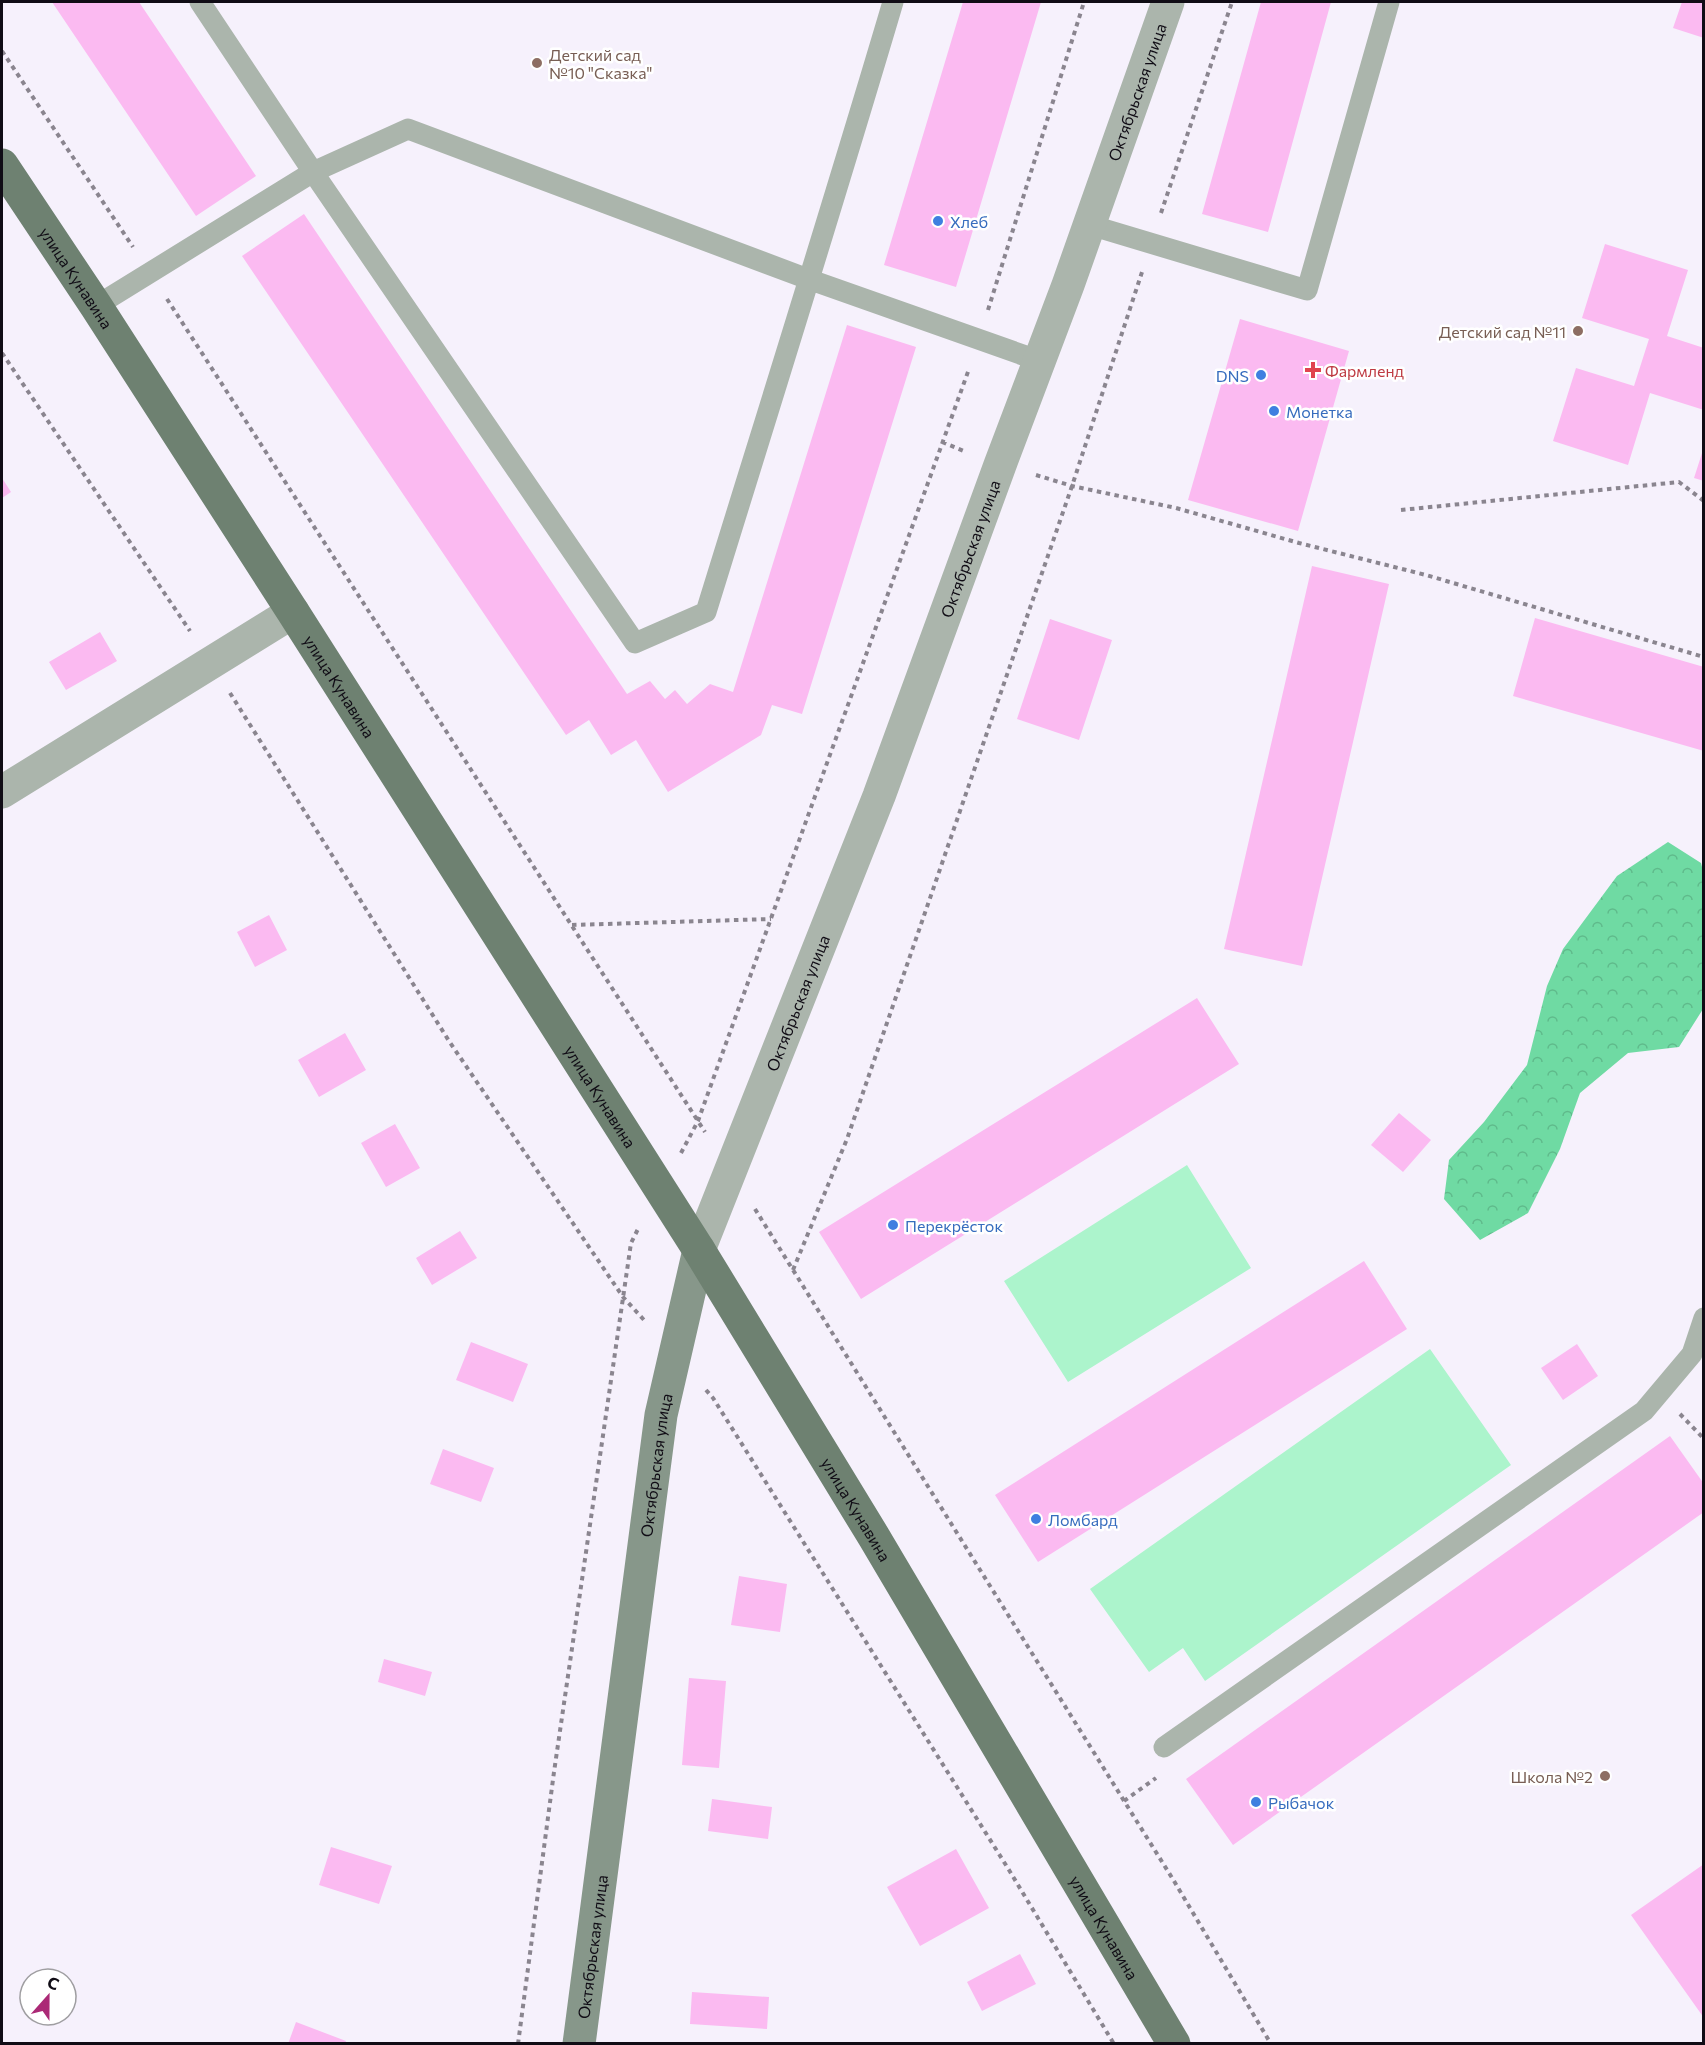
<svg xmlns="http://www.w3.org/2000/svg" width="1705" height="2045" font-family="Commissioner,sans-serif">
	<defs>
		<pattern id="forest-crowns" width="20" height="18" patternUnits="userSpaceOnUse" patternTransform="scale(1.5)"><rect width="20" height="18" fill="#6fdaa3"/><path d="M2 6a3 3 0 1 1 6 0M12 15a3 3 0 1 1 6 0" fill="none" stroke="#5fba8b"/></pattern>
	</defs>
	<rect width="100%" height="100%" fill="#f6f1fc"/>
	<!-- green -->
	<path fill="#acf4cc" d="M1187,1165l64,103 -183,114 -64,-101z
		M1430,1349l81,116 -306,216 -22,-33 -34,24 -59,-83z"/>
	<!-- forest -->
	<path fill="url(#forest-crowns)" d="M1668,842l33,21 3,12 -1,134 -24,38 -51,6 -48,40 -20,56 -32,64 -48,27 -36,-41 5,-39 35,-38 43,-57 20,-79 16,-37 54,-73z"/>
	<!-- building -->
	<path fill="#fbbaf1" d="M52,2h87l117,174 -60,40z
		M963,2h78l-85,285 -72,-22z
		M1261,2h70l-63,230 -66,-18z
		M1682,2h22v36l-31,-10z
		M304,214l323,480 23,-13 15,18 10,-9 12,14 23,-20 23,8 114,-367 69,22 -114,367 -30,-9 -11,30 -93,57 -32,-52 -25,15 -22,-35 -23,15 -324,-479z
		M1605,244l83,26 -21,66 37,12v62l-54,-17 -22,72 -75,-24 23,-73 58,18 15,-47 -67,-21z
		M1240,319l109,32 -51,180 -110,-31z
		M1703,450h1v31l-10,-3z
		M2,478l9,14 -9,6z
		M1312,566l77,18 -87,382 -78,-17z
		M1535,618l169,49v84l-191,-55z
		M1050,619l62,21 -33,100 -62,-21z
		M100,632l17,29 -51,29 -17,-28z
		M269,915l18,35 -32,17 -18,-35z
		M1197,998l42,66 -378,235 -42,-67z
		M345,1033l21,37 -47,27 -21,-37z
		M1399,1113l32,27 -28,32 -32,-27z
		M395,1124l25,44 -34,19 -25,-44z
		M460,1231l17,27 -45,27 -16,-27z
		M1364,1261l43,68 -369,233 -43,-67z
		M471,1342l57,22 -15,38 -57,-22z
		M1577,1344l21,32 -35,24 -22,-32z
		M1670,1436l34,48v28l-471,333 -47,-66z
		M443,1449l51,19 -13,34 -51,-18z
		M739,1576l48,8 -7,48 -49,-7z
		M384,1659l48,13 -7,24 -47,-14z
		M689,1678l37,3 -7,87 -37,-3z
		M712,1799l60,8 -4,32 -60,-8z
		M331,1847l61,19 -13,38 -60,-19z
		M956,1849l33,59 -69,38 -33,-59z
		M1704,1864v154l-73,-103z
		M1020,1954l16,30 -54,27 -15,-29z
		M692,1992l77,5 -2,32 -77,-5z
		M296,2022l50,19 -1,3h-57z"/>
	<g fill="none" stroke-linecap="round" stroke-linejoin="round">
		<!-- path -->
		<path stroke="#8a858f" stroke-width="4" stroke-dasharray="4.5 4.5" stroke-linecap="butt" d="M2,51l131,196
			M1161,213l71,-211
			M167,299l538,833
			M988,310l96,-308
			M2,353l188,278
			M942,442l24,10
			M1036,475l36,11 104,22 123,35 127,32 278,82
			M1401,510l278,-28 25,19
			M230,693l219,348 174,256 21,23
			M572,925l199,-6
			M681,1153l17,-32 271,-752
			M755,1209l419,672 97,163
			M793,1270l54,-131 225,-653 70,-214
			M706,1390l7,8 296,472 105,174
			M1680,1414l24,25
			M1124,1801l32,-23
			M518,2044l36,-272 77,-529 8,-16"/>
		<!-- lane -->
		<path stroke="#abb5ac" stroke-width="21" d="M200,2l113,170 322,471 71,-31c63,-204 127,-407 187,-610
			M1090,225l217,65 82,-288
			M96,306l217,-134 95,-43 400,150 232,82
			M1164,1747l480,-336 48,-57 12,-36"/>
		<!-- street -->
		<g stroke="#abb5ac" stroke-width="33">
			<path d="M2,792l291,-180"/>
			<path id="s1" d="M699,1250l180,-454 121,-331 68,-180 100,-283"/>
		</g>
		<!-- secondary -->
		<path stroke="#87978a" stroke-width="33" id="s2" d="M579,2044l82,-629 38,-165"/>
		<!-- primary -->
		<path stroke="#6e8171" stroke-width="33" id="s3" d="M2,165l94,141 197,306 406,638 175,287 300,507"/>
	</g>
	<!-- markers -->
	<g fill="#8d6e63" stroke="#fff" stroke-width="2">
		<circle cx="537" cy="63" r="6"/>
		<circle cx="1578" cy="331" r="6"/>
		<circle cx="1605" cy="1776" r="6"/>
	</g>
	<g fill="#3f7fe0" stroke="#fff" stroke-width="2">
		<circle cx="938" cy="221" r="6"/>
		<circle cx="1261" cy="375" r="6"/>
		<circle cx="1274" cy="411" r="6"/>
		<circle cx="893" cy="1225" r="6"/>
		<circle cx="1036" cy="1519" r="6"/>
		<circle cx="1256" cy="1802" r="6"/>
	</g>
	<path fill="#e0444e" stroke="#fff" stroke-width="2" d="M1310 361h6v6h6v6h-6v6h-6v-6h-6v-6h6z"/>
	<g text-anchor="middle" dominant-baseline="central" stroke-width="5" stroke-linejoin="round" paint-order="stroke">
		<!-- education labels -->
		<g font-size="16" fill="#785e54" stroke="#fff" text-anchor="end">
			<text x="549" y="54" text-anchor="start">Детский сад<tspan x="549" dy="18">№10 "Сказка"</tspan></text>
			<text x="1566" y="331">Детский сад №11</text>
			<text x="1593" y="1776">Школа №2</text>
		</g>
		<!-- street labels -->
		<g font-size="16" fill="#100c15" stroke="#fff">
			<text stroke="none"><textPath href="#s1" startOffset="1238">Октябрьская улица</textPath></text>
			<text stroke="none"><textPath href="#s3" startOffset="135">улица Кунавина</textPath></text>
			<text stroke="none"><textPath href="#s1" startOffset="752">Октябрьская улица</textPath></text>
			<text stroke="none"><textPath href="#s3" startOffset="621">улица Кунавина</textPath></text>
			<text stroke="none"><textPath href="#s1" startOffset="266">Октябрьская улица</textPath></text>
			<text stroke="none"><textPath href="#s3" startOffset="1107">улица Кунавина</textPath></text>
			<text stroke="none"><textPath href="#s2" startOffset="584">Октябрьская улица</textPath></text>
			<text stroke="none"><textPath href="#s3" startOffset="1593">улица Кунавина</textPath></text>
			<text stroke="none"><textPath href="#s3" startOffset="2079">улица Кунавина</textPath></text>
			<text stroke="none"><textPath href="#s2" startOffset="98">Октябрьская улица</textPath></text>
		</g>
		<!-- shop labels -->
		<g font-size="16" fill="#366cbe" stroke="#fff" text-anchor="start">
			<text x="950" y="221">Хлеб</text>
			<text x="1249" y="375" text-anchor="end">DNS</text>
			<text x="1286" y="411">Монетка</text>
			<text x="905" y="1225">Перекрёсток</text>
			<text x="1048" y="1519">Ломбард</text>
			<text x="1268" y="1802">Рыбачок</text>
		</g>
		<!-- health labels -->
		<g font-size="16" fill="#be3a42" stroke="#fff" text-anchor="start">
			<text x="1325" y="370">Фармленд</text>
		</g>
	</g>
	<!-- border -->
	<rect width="1705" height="2045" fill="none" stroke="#100c15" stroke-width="6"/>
	<!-- north arrow -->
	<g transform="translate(48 1997) rotate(21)"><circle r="28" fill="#ffffff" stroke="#9f9ea1" stroke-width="1.5"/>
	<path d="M0-4.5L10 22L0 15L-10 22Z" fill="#ab2976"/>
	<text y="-9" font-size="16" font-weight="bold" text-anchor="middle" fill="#100c15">С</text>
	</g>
</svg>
